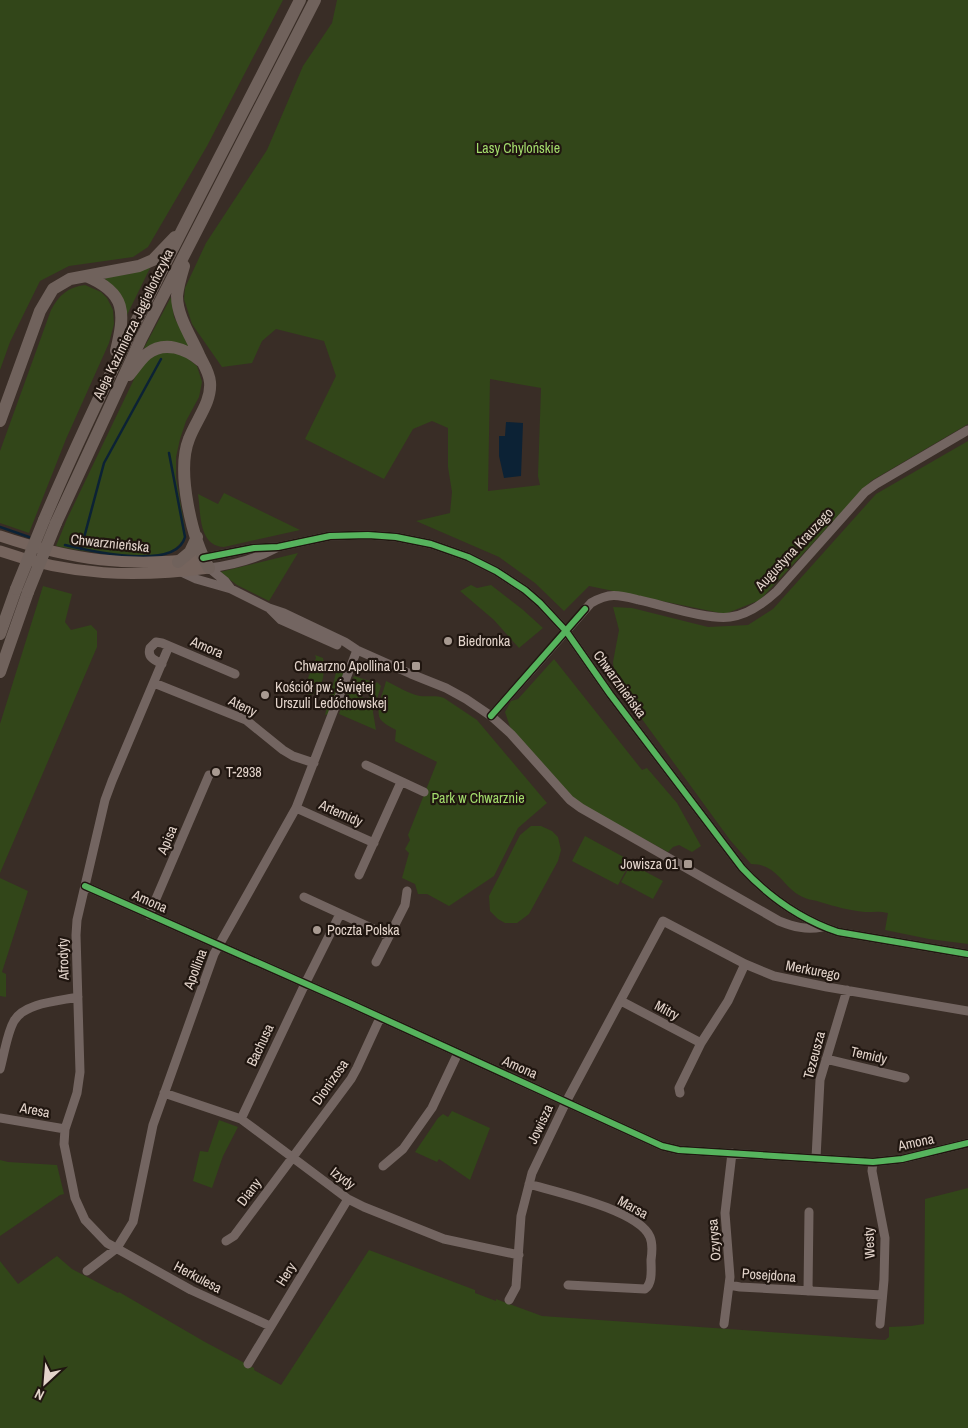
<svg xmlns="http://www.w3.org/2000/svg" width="968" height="1428" font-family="'Archivo Narrow',sans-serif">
	<rect width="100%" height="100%" fill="#392d26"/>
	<!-- green -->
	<path fill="#324619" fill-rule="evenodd" d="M0,0h283l-76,146 -59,101 -15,10 -64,9 -29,15 -30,61 -10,28z
		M337,0h631v424l-97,57 -111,119 -35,14 -136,-28 -25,25 -29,-28 -36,-26 -83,-36 34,-8 2,-21 -4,-25v-39l-16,-7 -19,8 -29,50 -79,-40 31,-63 -12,-35 -48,-12 -14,12 -10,22 -30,4 -30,-43 -8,-25 1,-11 21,-45 61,-93 36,-84 29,-43zM490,379l51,9 -3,88 2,9 -52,6z
		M151,266l-24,49 -19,-33 -5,-6 27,-2z
		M85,285l16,7 6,6 6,12 1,14 -5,19 -43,96 -37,94 -29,-10v-72l51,-141c8,-15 17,-23 34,-25z
		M171,297l3,20 18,33 -48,-2z
		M162,351l19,2 16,13 5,16 -3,15 -13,24 -6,18 -4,18v20l10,59c-5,6 -10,13 -17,16 -24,10 -87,-1 -113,-6l11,-27 69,-144 9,-14z
		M968,441v503l-39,-5 -44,-9 3,-17c-8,-2 -15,-1 -23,-1 -18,-2 -28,-5 -45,-10 -5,-2 -11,-2 -15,-4 -22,-8 -26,-34 -54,-34l-21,-24 -115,-158 -2,-20 6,-32 -6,-23 19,1 76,19 40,-2 25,-16 103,-115z
		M224,493l76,37 -76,17c-26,-1 -23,-34 -26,-53l20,10z
		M298,553l-29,48 -32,-16 -17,-13z
		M471,585l6,3 14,-3 31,24 21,19 -24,20 -25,-28 -34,-29z
		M43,586l29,8 -7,28 6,8 20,-5 6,6v16l-97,226v-149z
		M315,655l8,3c2,12 1,34 -13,37l-4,-2 -2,-5 12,-30z
		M554,659l88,111 5,-2 30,35 24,43 -9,6 -13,-7 -6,2 -5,5 -85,-46 -15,-12 -58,-67 -5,-15 6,-11 7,-2z
		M343,662l3,6 -17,46 -4,1 13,-50z
		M354,676l16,5 1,2 -4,9 -5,-1 -2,5 8,4 8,-17 1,-1 4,4 -8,26 3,18 -37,-16z
		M386,681c11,5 23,13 34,15 8,1 16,-1 24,2l33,22 70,83 -29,25 -24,48 -45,30 -22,-12h-9l-3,-10 -13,-6 7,-25 -4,-4 5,-9 -2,-5 29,-73 -42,-21 1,-11c-5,-3 -10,-5 -14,-9 -9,-8 2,-30 4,-40z
		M531,826h10l11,5 6,6 3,13 -3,11 -29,53 -12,9h-12l-7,-4 -8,-8 -1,-15 31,-61z
		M585,836l46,25 -13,24 -46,-24z
		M631,864l32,17 -10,18 -32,-17z
		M0,878l28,13 -26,81 4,2v23l-6,-1z
		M452,1111l38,17 -20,52 -31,-21 -2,3 -22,-10 23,-34 5,-4 5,3z
		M219,1120l19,7 -15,29 -11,32 -19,-7 7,-30 8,1z
		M0,1160l8,2 49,3 7,29 -4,1 -60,41z
		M968,1188v240h-968v-167l18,23 39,-28 15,13 46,24 1,-1 86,50 49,26v2l27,15 88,-135 106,40v3l21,8v-2l46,17 343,24 4,-3v-10l22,-1 13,-2 1,-125z"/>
	<!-- water -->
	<path fill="#0c2235" d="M506,422l17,1 -2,53 -17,2 -5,-22v-20h6z"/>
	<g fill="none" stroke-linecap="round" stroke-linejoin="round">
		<!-- stream -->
		<path stroke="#0c2235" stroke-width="2.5" d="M0,527l29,10
			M65,545c25,6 111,26 120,-8l-16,-84
			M81,549l23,-86 57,-104"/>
		<!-- minor -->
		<path stroke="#736561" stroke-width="9" d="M203,558l51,-10 24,-1 52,-11 38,-1 28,2 35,7 37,13 28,14 29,19 15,13 26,28 44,63 132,174c27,29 58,51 96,64l130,22
			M209,568c24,-3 45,-8 67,-20
			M209,568l16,13 6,8
			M181,572l15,7 35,10 38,19 15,5 61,29 12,8 54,24 35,14 20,11 25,17 20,18 59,66 11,8 198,113c15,6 27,9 43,6
			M270,609l11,11 56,25
			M169,646l-57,135 -7,19 -28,120 -1,15 4,137 -3,21 -12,36 -1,15 11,54 10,22 22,23 84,47 79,36
			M162,664c-8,-4 -15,-7 -12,-16l6,-6 6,1 73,31
			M154,683l92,37 37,30 10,6 21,7
			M491,716l100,-113c19,-11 28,-8 48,-3 24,5 68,20 91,17 18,-2 34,-14 47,-26l88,-99 11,-8 92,-54
			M366,765l58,27
			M296,808l78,35
			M359,875l42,-93
			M85,886l262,116 315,144 17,4 194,12 29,-3 66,-16
			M304,897l85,39
			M149,915l60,-140
			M376,962l29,-57 2,-14
			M621,1001l80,42
			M826,1059l79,19
			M0,1069c4,-14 7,-36 14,-48 10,-18 45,-20 64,-24
			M164,1093l77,26 107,80 16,8 80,32 75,16
			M680,1093l-1,-5 22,-45 27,-42 17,-37
			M0,1118l65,11
			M241,1119l64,-135 35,-70
			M816,1158l4,-78 27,-90
			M873,1162l-1,9 13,67 -1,42 -4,44
			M383,1166l20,-17 29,-41 26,-55
			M529,1184c27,8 110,26 121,53 3,7 2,16 1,23 0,9 2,23 -6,29l-77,-4
			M226,1241l8,-5 117,-157 6,-11 23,-50
			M87,1271l30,-23 16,-26 20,-97 61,-171 82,-146 61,-158
			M729,1285l11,2 142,8
			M808,1291l1,-79
			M509,1300l7,-13 5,-71 11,-43 34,-71 97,-181 82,43 29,12 53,11 141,24
			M724,1324l6,-47 -5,-64 7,-60
			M248,1364l100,-165"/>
		<!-- major -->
		<path stroke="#75645d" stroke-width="11" d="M0,536c71,24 129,32 203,22
			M0,551c70,25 136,27 209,17"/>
		<!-- highway -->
		<path stroke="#70625c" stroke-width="12" d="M184,266c-3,10 -6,20 -7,30 0,21 15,42 23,61 4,8 9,15 10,25 2,20 -14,38 -21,57 -13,32 3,100 20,129
			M86,276c41,17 39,37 30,75
			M129,375c6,-7 11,-15 18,-21 18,-14 39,-5 54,7
			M0,421l40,-110 13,-22 17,-10 69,-13 14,-6 22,-23
			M44,520c76,-178 169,-347 256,-520
			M56,523l85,-184 174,-339
			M178,562l12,-10 7,-15
			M0,634l16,-45
			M0,672l28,-80"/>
		<!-- highway-bridge -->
		<path stroke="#70625c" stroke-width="12" d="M16,589l28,-69
			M28,592l28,-69"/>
		<!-- cycleway casing -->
		<g stroke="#201610" stroke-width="9">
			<path id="cycleway" d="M203,558l51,-10 24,-1 52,-11 38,-1 28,2 35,7 37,13 28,14 29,19 15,13 26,28 44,63 132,174c27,29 58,51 96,64l130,22
				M491,716l94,-107
				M85,886l262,116 315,144 17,4 194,12 29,-3 66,-16"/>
		</g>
		<!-- cycleway -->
		<use href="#cycleway" stroke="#56b35d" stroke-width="6"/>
	</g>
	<!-- markers -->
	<g fill="#a89a91" stroke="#201610" stroke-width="2">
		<circle cx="448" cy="641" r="5"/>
		<rect x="411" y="661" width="10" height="10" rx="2.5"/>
		<circle cx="265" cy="695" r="5"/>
		<circle cx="216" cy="772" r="5"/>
		<rect x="683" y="859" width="10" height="10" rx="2.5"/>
		<circle cx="317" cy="930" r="5"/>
	</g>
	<g text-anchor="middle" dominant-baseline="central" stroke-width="4.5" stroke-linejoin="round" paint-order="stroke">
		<!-- park labels -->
		<g font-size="14" fill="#a3dc6c" stroke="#201610">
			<text x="518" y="148">Lasy Chylońskie</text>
			<text x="478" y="798">Park w Chwarznie</text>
		</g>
		<!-- street labels -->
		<g font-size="14" fill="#e3d4cb" stroke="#201610">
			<text transform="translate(133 324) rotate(-64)">Aleja Kazimierza Jagiellończyka</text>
			<text transform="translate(110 543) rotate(6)">Chwarznieńska</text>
			<text transform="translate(794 549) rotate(-47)">Augustyna Krauzego</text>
			<text transform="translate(207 647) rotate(23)">Amora</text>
			<text transform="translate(620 684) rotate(54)">Chwarznieńska</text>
			<text transform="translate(243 706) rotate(26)">Ateny</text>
			<text transform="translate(341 813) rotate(24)">Artemidy</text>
			<text transform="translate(167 840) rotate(-67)">Apisa</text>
			<text transform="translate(150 901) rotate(24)">Amona</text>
			<text transform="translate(63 959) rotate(-92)">Afrodyty</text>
			<text transform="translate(195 969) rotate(-69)">Apollina</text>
			<text transform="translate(813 970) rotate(11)">Merkurego</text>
			<text transform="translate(667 1010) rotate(28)">Mitry</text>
			<text transform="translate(260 1045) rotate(-65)">Bachusa</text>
			<text transform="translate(814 1055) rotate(-75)">Tezeusza</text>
			<text transform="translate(869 1055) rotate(13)">Temidy</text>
			<text transform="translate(520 1067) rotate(24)">Amona</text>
			<text transform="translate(330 1082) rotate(-55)">Dionizosa</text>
			<text transform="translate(35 1110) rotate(10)">Aresa</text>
			<text transform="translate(540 1124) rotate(-65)">Jowisza</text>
			<text transform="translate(916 1142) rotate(-12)">Amona</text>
			<text transform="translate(343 1178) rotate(37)">Izydy</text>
			<text transform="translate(249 1192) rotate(-53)">Diany</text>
			<text transform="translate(633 1207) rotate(29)">Marsa</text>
			<text transform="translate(714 1240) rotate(-95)">Ozyrysa</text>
			<text transform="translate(869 1243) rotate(-93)">Westy</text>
			<text transform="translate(286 1274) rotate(-58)">Hery</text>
			<text transform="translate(769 1275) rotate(4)">Posejdona</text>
			<text transform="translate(198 1277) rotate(28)">Herkulesa</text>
		</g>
		<!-- poi labels -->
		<g font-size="14" fill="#e3d4cb" stroke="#201610" text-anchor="start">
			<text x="458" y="641">Biedronka</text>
			<text x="406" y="666" text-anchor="end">Chwarzno Apollina 01</text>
			<text x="275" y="687">Kościół pw. Świętej<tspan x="275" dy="16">Urszuli Ledóchowskej</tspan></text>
			<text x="226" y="772">T-2938</text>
			<text x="678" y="864" text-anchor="end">Jowisza 01</text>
			<text x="327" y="930">Poczta Polska</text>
		</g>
	</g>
	<!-- north arrow -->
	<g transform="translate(45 1383) rotate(206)" stroke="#201610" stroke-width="4" paint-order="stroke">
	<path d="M0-4L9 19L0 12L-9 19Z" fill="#e3d4cb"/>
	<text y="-8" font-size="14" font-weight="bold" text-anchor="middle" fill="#e3d4cb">N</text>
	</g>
</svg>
